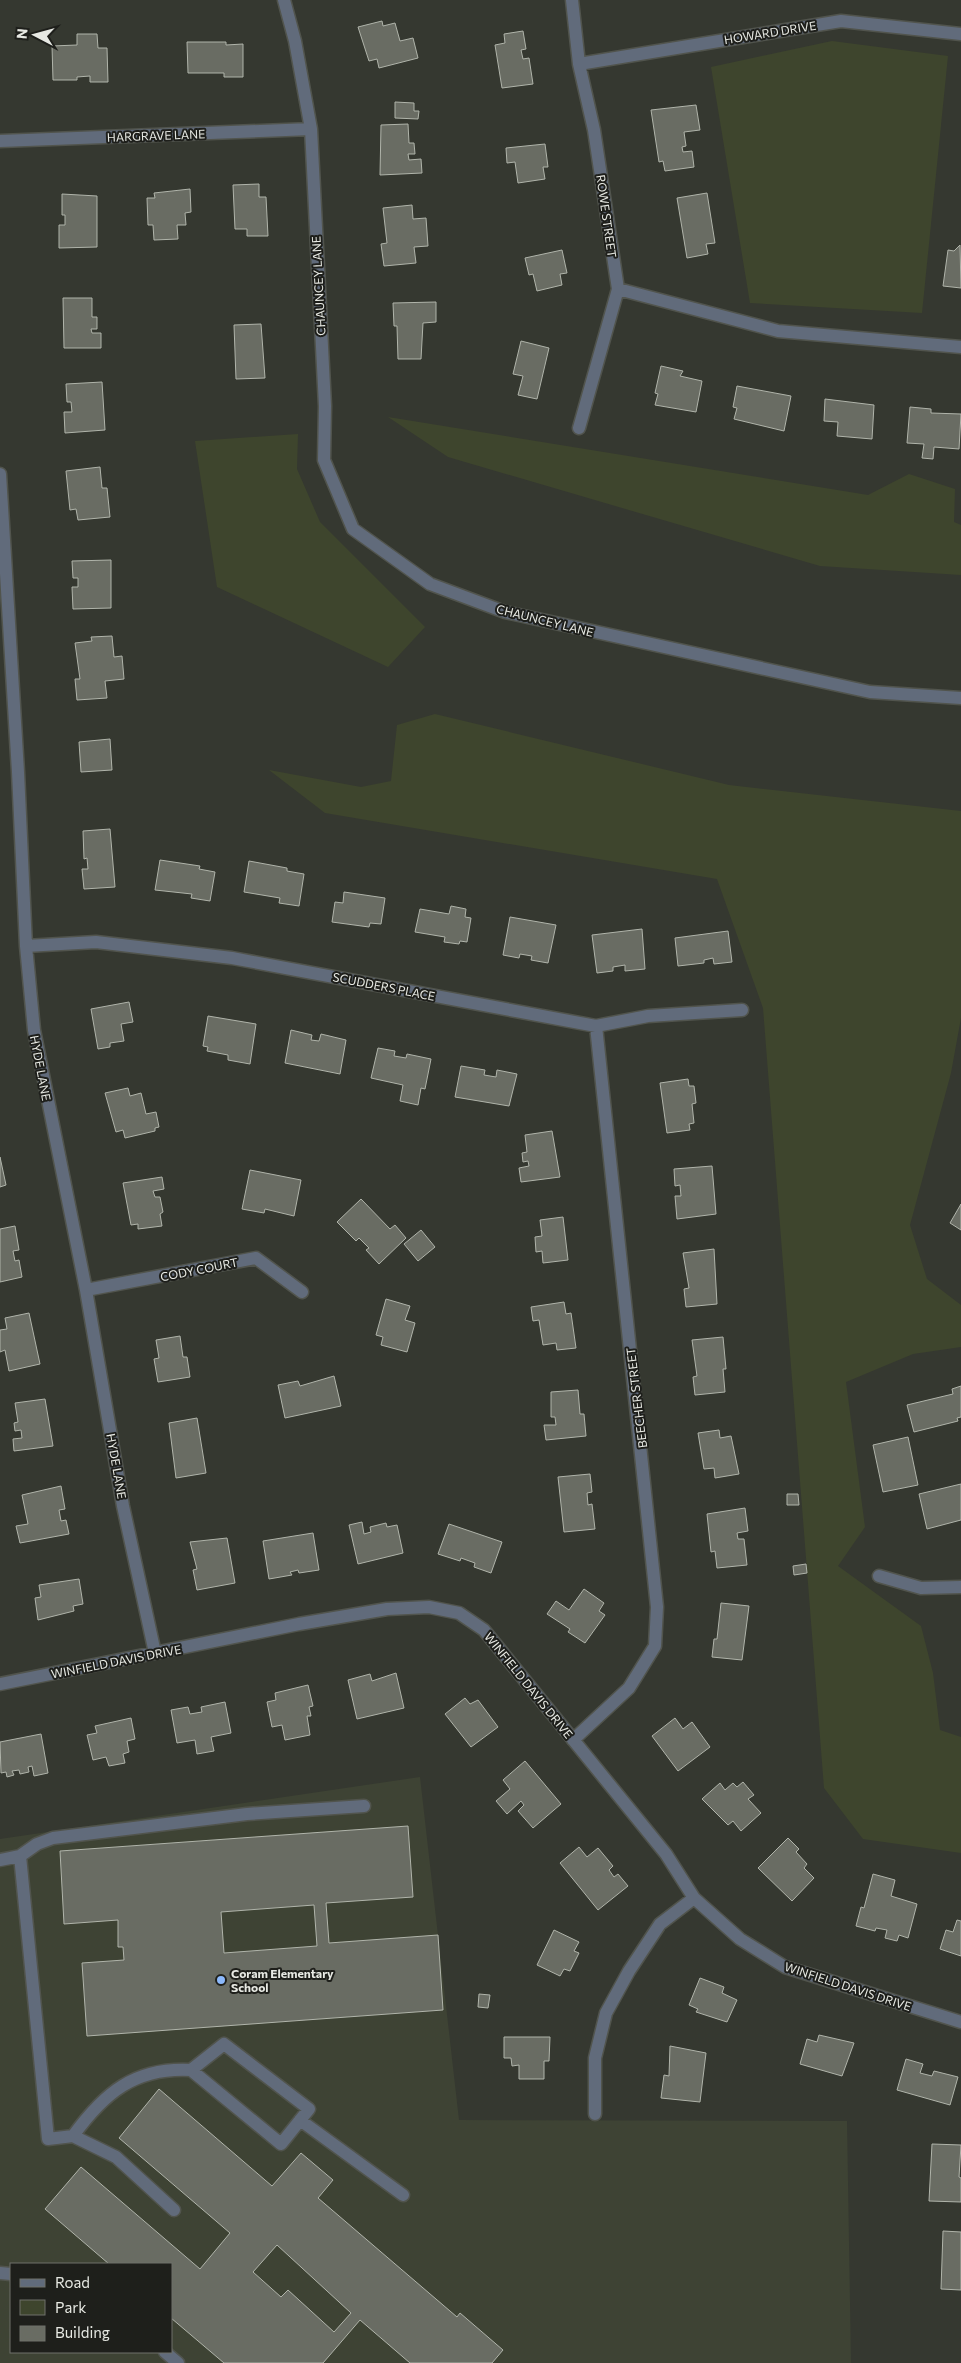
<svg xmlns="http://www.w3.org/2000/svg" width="961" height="2363" font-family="Commissioner,sans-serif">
	<rect width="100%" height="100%" fill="#353830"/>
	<!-- built -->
	<path fill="#3e4334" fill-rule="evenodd" d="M420,1777l39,343 388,1 4,242h-851v-524zM11,2264h160v88h-160z"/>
	<!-- green -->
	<path fill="#3e452d" d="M832,41l116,15 -26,257 -172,-10 -39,-236z
		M388,417l480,78 41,-21 46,15 -1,33 7,3v50l-141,-9 -372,-109z
		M298,434l-1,35 23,53 105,105 -37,40 -171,-80 -22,-146z
		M435,714l294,71 232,26v207l-10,55 -41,152 17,54 34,26v42l-48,7 -67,28 19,145 -27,39 83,60 12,47 7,57 21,7v116l-98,-14 -39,-51 -61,-780 -46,-129 -392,-66 -56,-43 92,17 30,-6 6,-56z"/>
	<!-- building -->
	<path fill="#696c63" stroke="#b0b4aa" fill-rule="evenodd" d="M382,21l1,5 12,-3 5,18 13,-3 5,20 -39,10 -2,-9 -8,2 -11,-34z
		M523,31l3,18 -5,1 2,9 6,-1 4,26 -31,4 -7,-43 10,-2 -1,-9z
		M77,34h20l1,14h9l1,34h-18v-6l-13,1v3h-24l-1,-34 25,-1z
		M187,42h39v3l17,-1v33h-19v-4h-36z
		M395,102l19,1v8h5l-1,8 -23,-1z
		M696,105l4,25 -16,2 2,14 -4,1 1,5 9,-1 2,16 -29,4 -2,-10 -4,1 -8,-52z
		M408,124l1,19h5l1,11h-7l1,6 12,-1 1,14 -42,2 1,-50z
		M545,144l3,23h-5l2,12 -27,4 -3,-21 -8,1 -1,-15z
		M259,184v13h7l2,39h-21v-7h-12l-2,-44z
		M190,189l1,23 -6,1 1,12h-9l1,14 -24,1 -1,-15h-5l-1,-27h8l-1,-5z
		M707,193l8,50 -9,1 2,10 -21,4 -10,-60z
		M62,194l35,2v51l-38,1v-23h6v-10h-3z
		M412,205l1,14 13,-1 2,28 -14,1 2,16 -32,3 -3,-22 6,-1 -4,-35z
		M960,245l1,43 -18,-2 5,-36 6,1z
		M562,250l5,23 -7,1 2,11 -25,6 -4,-17 -4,1 -4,-17z
		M63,298h29v19h5v12h-6l1,4h9v15h-37z
		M436,302v20l-13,1 -2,36h-23l-1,-33h-3l-1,-23z
		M261,324l4,54 -29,1 -2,-54z
		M521,341l28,7 -12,51 -19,-4 5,-19 -10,-2z
		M661,366l22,5 -3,5 22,5 -6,31 -41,-7 3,-11 -3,-1z
		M102,382l3,48 -40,3 -1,-21h8l-1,-10h-4l-1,-18z
		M737,386l54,10 -7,35 -50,-12 3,-11 -4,-1z
		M825,399l49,6 -2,34 -35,-3 1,-14 -14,-1z
		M910,407l21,2v4l30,1 -2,35 -25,-2 -1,12 -11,-1 2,-14 -17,-1z
		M100,467l2,21h5l3,29 -32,3 -2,-11 -6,1 -4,-39z
		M111,560v48l-38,1 -1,-22h6v-9h-5l-1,-17z
		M112,636l2,21 8,-1 2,23 -19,2 2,17 -30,2 -2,-21h5l-5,-36 17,-2 -1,-4z
		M110,739l2,31 -31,2 -2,-30z
		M110,829l5,58 -31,2 -2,-20h6l-1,-11 -3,1 -1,-28z
		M160,860l40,6 -1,3 16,3 -5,29 -19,-3 1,-4 -37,-4z
		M249,861l38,7v3l17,3 -5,32 -20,-3 1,-5 -36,-6z
		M344,892l41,6 -4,26 -11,-1 -1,4 -37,-5 3,-20 8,1z
		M451,906l15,3 -1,8 6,1 -4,24 -7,-1 -1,3 -15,-2 1,-5 -30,-5 5,-23 29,5z
		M510,917l46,8 -8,38 -17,-3 1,-4 -12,-2 -1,4 -16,-3z
		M642,929l3,40 -20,2v-6l-12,2v4l-16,2 -5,-38z
		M728,931l4,31 -18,2 -1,-6 -9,2v3l-26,3 -3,-28z
		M129,1002l4,20 -12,2 3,17 -14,2v4l-12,2 -7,-40z
		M208,1016l48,8 -6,40 -22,-4v-5l-21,-4 1,-4 -5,-1z
		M291,1030l21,5 -1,5 8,1 2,-7 25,6 -6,34 -55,-11z
		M378,1048l17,3 -1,5 12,2 1,-4 24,5 -6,30 -4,-1 -3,17 -18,-4 3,-16 -32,-7z
		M461,1066l24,4 -1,5 12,2 1,-7 20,4 -8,32 -54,-9z
		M688,1079l1,7h5l2,17 -4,1 2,19 -5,1 1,6 -23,3 -7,-50z
		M128,1088l2,8 11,-3 5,21 10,-2 3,15 -4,1v3l-30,7 -2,-8 -7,2 -11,-39z
		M552,1131l8,46 -39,5 -2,-14 10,-2 -1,-5 -5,1 -1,-9 5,-1 -2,-17z
		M0,1157l6,28 -6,2z
		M712,1166l4,48 -39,5 -2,-23h6l-1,-11 -5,1 -1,-17z
		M250,1170l51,10 -7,36 -29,-7 -1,4 -22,-4z
		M162,1177l2,12 -11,2 2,6h5l3,15 -3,2 2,12 -24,3v-5l-7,1 -8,-42z
		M361,1199l29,30 5,-4 11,13 -27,26 -13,-14 3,-2 -10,-10 -3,3 -19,-19z
		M961,1204v26l-11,-7z
		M563,1217l5,43 -25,3 -1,-12 -6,1 -1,-15 7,-1 -2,-16z
		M15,1226l4,24 -6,1 2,10 4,-1 3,17 -22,5v-53z
		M421,1230l14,17 -17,14 -14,-17z
		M714,1249l3,55 -31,3 -2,-18 5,-1 -6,-35z
		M386,1299l24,7 -5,14 10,3 -8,29 -26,-7 2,-8 -7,-2z
		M564,1302l2,12 5,-1 5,35 -19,2 -1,-7 -13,2 -4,-25 -6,1 -2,-14z
		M29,1313l11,51 -31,7 -4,-21 -5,2v-22l7,-1 -2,-11z
		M180,1336l3,21h4l3,20 -32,5 -4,-23 5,-1 -3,-18z
		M723,1337l3,32h-3l2,23 -30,3 -2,-18 4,-1 -5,-36z
		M334,1376l7,30 -56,12 -7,-33 20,-4 2,5z
		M961,1386v31l-4,1 1,3 -44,11 -7,-27 46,-11 -1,-5z
		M578,1390l2,24h4l2,22 -40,4 -2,-15h12l-1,-8h-4v-25z
		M45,1399l8,47 -39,5 -1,-12 9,-1 -1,-8 -6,1 -1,-8 4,-1 -3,-19z
		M197,1418l9,55 -30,5 -7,-55z
		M719,1430l1,8 11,-2 8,38 -24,4 -1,-10 -10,1 -6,-36z
		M908,1437l10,48 -35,7 -10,-47z
		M590,1474l2,18 -5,1 1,12 4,-1 3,25 -31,3 -6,-55z
		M961,1484v36l-34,9 -8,-35z
		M61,1486l4,23 -6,1 2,11 5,-1 3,14 -49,9 -4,-17 12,-2 -6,-29z
		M787,1494h11l1,11h-12z
		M745,1508l3,23 -11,2 1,6h6l3,26 -30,3 -2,-17 -4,1 -4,-38z
		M362,1522l2,12 7,-2 -1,-5 16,-4 1,4 10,-2 6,28 -45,11 -9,-39z
		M449,1524l53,18 -11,31 -17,-6 1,-4 -14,-5 -1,3 -22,-7z
		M313,1533l6,37 -20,3 -1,-3 -8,2 2,3 -23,4 -6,-38z
		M227,1538l8,45 -38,7 -4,-20 4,-1 -7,-27z
		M806,1564l1,9 -13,2 -1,-9z
		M79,1579l4,25 -10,2 1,5 -36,9 -3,-22 6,-1 -2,-12z
		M584,1589l20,14 -5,8 6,4 -20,28 -17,-11 2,-3 -23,-15 9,-13 13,9z
		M721,1603l28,3 -7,54 -30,-3 2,-18h3z
		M396,1673l8,35 -47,11 -9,-39 22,-6 2,7z
		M308,1685l5,21 -4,1 2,9h-4l3,19 -25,5 -3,-15 -10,2 -5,-25 9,-2 -1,-7z
		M465,1698l5,6 8,-4 20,27 -27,20 -26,-33z
		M225,1702l6,31 -20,4 3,14 -17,3 -2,-14 -18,3 -6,-33 17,-3 2,7 12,-2 -1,-5z
		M131,1718l4,21 -8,2 2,11 -6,2 2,9 -16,3 -3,-9 -13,3 -6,-25 10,-2 -2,-7z
		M675,1718l8,11 9,-7 18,25 -32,24 -26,-35z
		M41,1734l7,39 -14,3 -2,-10 -4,1 1,5 -9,2 -1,-4 -7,1 2,4 -7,2 -1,-5 -5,1 -1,-31z
		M525,1761l36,43 -28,24 -15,-17 6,-6 -3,-4 -14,13 -11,-13 14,-12 -7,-9z
		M743,1782l11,13 -6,4 13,14 -20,18 -8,-10 -5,4 -26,-26 18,-16 5,7 8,-7 4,4z
		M408,1826l5,71 -87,6 3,40 109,-8 5,75 -356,26 -5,-73 42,-3 -1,-13h-5v-27l-54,4 -4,-73zM314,1905l3,41 -93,7 -3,-41z
		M788,1838l11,11 -3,3 11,12 -3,4 10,10 -22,23 -34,-33z
		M579,1847l8,10 11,-9 15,18 -4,4 5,7 4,-3 10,12 -30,24 -38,-47z
		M873,1874l22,6 -4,16 26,8 -9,34 -9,-3 -2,6 -12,-3 2,-8 -11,-2 -1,3 -19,-5 5,-19 3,1z
		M957,1920l4,1v35l-21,-7 6,-19 7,2z
		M554,1930l25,12 -5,9 5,2 -9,18 -6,-2 -4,7 -23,-11z
		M700,1978l24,9 -2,6 15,7 -10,22 -31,-10 2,-3 -9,-4z
		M479,1994l11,1 -2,13 -10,-1z
		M819,2035l35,8 -12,33 -42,-12 7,-25 10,3z
		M504,2037h46l-1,24h-5v18h-25v-14l-7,1 -1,-8h-7z
		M670,2046l36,7 -6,49 -39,-4 3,-23 5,1z
		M906,2059l17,5 -3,9 12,3 2,-5 24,6 -8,28 -53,-15z
		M159,2089l113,97 29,-33 32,27 -15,18 139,119 3,-4 43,37 -11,13h-82l-50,-43 -37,43h-99l-53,-45v-54h-62l-64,-55 36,-42 119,102 30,-36 -111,-95zM277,2245l74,68 -17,19 -46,-42 -7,7 -28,-25z
		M932,2144l29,1 -2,32 2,1v24l-32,-1z
		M943,2231l18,1v58l-20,-1z"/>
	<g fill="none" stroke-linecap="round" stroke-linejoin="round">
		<!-- minor casing -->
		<g stroke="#51544d" stroke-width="15">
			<path id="minor" d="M284,0l11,41 16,88 14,277 -1,54 29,69 77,55 75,28 365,80 91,6
				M572,0l7,64 15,66 24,159 -39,139
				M579,64l262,-43 120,13
				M0,141l311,-12
				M618,289l160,42 183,16
				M0,474l18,298 8,174 8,84 52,260 37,216 32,147
				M26,946l70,-4 136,16 364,68 52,-10 94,-6
				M86,1290l170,-32 46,34
				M879,1576l42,12 40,-1
				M0,1684l299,-60 88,-15 42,-2 30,6 25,17 182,224 28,44 46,41 45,28 176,55
				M573,1740l56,-52 26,-42 2,-39 -61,-581
				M20,1856l17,-12 16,-6 194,-24 117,-8
				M0,1860l20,-4 28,283 25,-3 43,21 58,53
				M595,2114v-56l11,-45 23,-42 31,-47 34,-26
				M300,2120l103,75
				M73,2136c31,-43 62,-69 118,-66l90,74 28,-35 -85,-65 -33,26
				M0,2273l11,1
				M165,2352l13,11"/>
		</g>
		<!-- minor -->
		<use href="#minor" stroke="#616b7b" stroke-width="12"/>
	</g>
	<!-- markers -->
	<circle fill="#8cb9fc" stroke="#1e1f1b" stroke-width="2" cx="221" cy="1980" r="5"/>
	<g text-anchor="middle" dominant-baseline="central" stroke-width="4" stroke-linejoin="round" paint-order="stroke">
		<!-- street labels -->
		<g font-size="12" fill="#e7e9e3" stroke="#1e1f1b">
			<text transform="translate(770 32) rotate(-9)">HOWARD DRIVE</text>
			<text transform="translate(156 135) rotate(-2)">HARGRAVE LANE</text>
			<text transform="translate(607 216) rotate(82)">ROWE STREET</text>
			<text transform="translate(318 286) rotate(-93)">CHAUNCEY LANE</text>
			<text transform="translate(545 620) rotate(14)">CHAUNCEY LANE</text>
			<text transform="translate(384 986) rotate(11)">SCUDDERS PLACE</text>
			<text transform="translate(41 1068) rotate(79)">HYDE LANE</text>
			<text transform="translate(199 1269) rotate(-11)">CODY COURT</text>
			<text transform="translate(636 1398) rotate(-97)">BEECHER STREET</text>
			<text transform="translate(117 1466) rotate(80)">HYDE LANE</text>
			<text transform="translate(116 1661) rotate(-11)">WINFIELD DAVIS DRIVE</text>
			<text transform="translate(529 1685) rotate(51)">WINFIELD DAVIS DRIVE</text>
			<text transform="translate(848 1986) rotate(18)">WINFIELD DAVIS DRIVE</text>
		</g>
		<!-- poi labels -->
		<g font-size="12" font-weight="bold" fill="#e7e9e3" stroke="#1e1f1b" text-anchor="start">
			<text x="231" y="1973">Coram Elementary<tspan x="231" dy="14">School</tspan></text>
		</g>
	</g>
	<!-- legend -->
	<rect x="10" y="2263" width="162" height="90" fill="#1e1f1b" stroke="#6e706b"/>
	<rect x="20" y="2279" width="25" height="8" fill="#616b7b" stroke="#6e706b"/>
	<text x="55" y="2288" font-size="15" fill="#e7e9e3">Road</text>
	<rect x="20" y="2300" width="25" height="15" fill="#3e452d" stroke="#6e706b"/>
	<text x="55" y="2313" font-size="15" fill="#e7e9e3">Park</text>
	<rect x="20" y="2326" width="25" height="15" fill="#696c63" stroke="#6e706b"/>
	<text x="55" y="2338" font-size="15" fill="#e7e9e3">Building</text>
	<!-- north arrow -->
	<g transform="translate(35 35) rotate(276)" stroke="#1e1f1b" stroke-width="4" paint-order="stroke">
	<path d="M0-4L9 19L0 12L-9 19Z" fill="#e7e9e3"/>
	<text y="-8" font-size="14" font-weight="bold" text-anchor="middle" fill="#e7e9e3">N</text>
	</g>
</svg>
